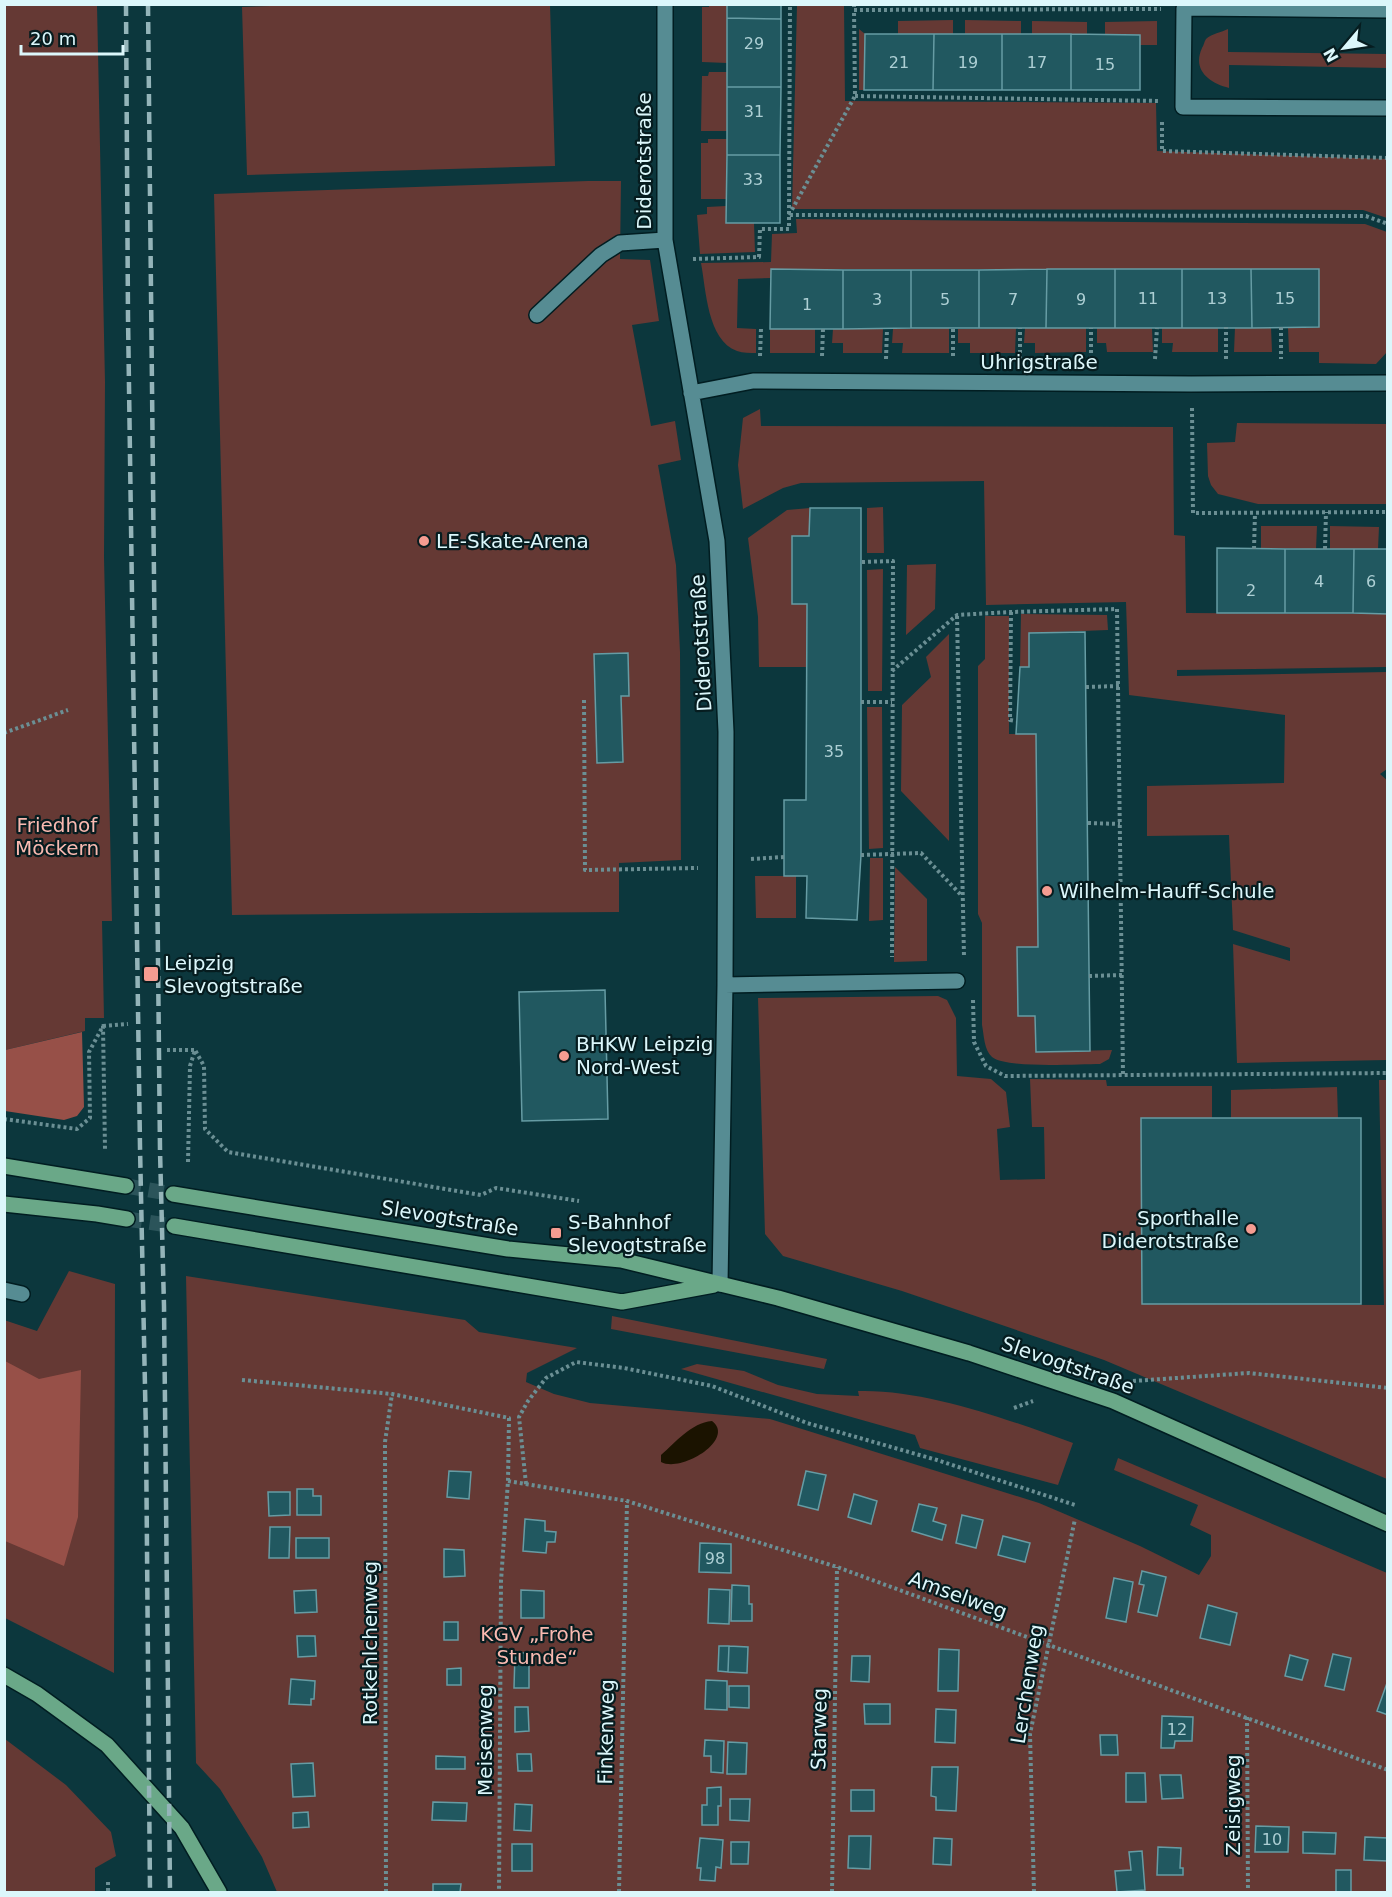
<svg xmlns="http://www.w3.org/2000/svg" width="1392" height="1897" font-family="'DejaVu Sans',sans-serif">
	<rect width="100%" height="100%" fill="#0c373d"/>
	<!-- green -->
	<path fill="#653934" d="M337,4l213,1 5,161 -308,9 -5,-168z
		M4,5h93l8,377 -1,175 8,364h-10l2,97h-19v13l-80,19z
		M709,5h18v58l-25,-1v-55h7z
		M797,5h47l1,96 311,2 1,48 230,8v59l-24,-8 -571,-1z
		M1140,5v1l-228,-1v-1z
		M953,20v14h-55v-13z
		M965,20l56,1v13h-56z
		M1032,21l55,1v12h-55z
		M1157,21v24h-17l-1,-10 -34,-1v-12z
		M859,29l6,5 -1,56h-5z
		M1228,29v23l159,2v-23v37l-158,-3v23c-20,-5 -37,-18 -27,-40 2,-3 2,-6 4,-9 5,-5 16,-7 22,-10z
		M709,72h18v59h-26l1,-55h6z
		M708,139h19v60h-26v-56h7z
		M588,181h33l-1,78 30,1 9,61 -27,4 19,101 24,-5 6,39 -23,5 18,100 4,87 1,208 -62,3v49l-387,3 -18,-721z
		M726,206l1,17h27l1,29 -55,2 -3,-39 10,-1v-7z
		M796,219l569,5 22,8v120l-11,12 -57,-1v-11h-30l-1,-24 31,-1v-58h-548v9l-33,1 -1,49 19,1v24c-6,0 -13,0 -19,-2 -30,-11 -31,-62 -36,-88l70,-1 1,-28 25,-1z
		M1235,327h36l1,25h-38z
		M949,328v25h-47l1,-10h-11l1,-14z
		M1016,328l-1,25h-45v-10h-12v-14z
		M1025,328h61v24l-51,1v-10h-11z
		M1097,328h55l1,24h-46l-1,-9h-9z
		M1162,328h56v24h-46l1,-9h-11z
		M770,329h45v24h-45z
		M833,329h50l-1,24h-39v-10h-11z
		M760,409l1,17 412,1 1,108 11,1 1,77 201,1v53l-210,3v6l210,-4v97l-7,5 8,7 -1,279 -150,3 -4,-119 57,17v-13l-57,-18 -4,-95 -82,1v-50l137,-3 1,-68 -156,-20 -3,-93 -140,3 -2,-124 -183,2 -18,5 -40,21 -5,-44 5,-47z
		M1237,423l150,1v80h-129l-40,-10 -7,-9 -3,-9 -1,-33 28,-1z
		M883,507l1,46h-17v-45z
		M810,508l-3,159h-48l-1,-50 -10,-79 39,-28z
		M1261,526h56l-1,23 -55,-1z
		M1330,526l49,1 -1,22h-48z
		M936,564l-1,45 -29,26 1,-70z
		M883,569l-1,122h-14l-1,-121z
		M1021,614l86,1 1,15 -79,3v34h-9z
		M985,616h24v118h27l2,213 -21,1 1,67 17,1 1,36 76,-2 -3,9 -9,5c-22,0 -93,5 -108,-7 -8,-7 -8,-22 -10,-32v-102l-4,-9v-248l7,-7z
		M949,634v207l-48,-50 1,-86 29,-28 -5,-20z
		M867,707h15l1,141 -14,1z
		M870,858h13v62l-14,1z
		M895,867l32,32v62l-33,1z
		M755,876h41v42h-40z
		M938,996l9,4 9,18 1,58 34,3 15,13 4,35 -13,2 3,51 45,-1 -1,-52h-12l-2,-48 76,1 1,6h105v32l-71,1 1,185 242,1 -5,-222v-3h8v399l-283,-119 -202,-69 -119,-35 -18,-22 -7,-236z
		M1337,1087l1,31h-107v-28z
		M69,1271l46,13 -1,389 -109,-55 -1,-298 33,11z
		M186,1276l279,44 14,12 98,16 -50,25 -1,9 28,12 36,9 180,16 269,84 101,43 59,29 12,-19v-21l-21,-10 8,-20 -84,-35 4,-12 269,115v319h-1110l-15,-35 -42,-68 -24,-26z
		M612,1316l215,43 -3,10 -213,-40z
		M697,1364l47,7 34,14 39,9 42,2 -1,-5c68,-2 151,29 215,52l-15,42 -138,-37 -5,-13 -234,-66z
		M5,1739l61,46 45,47 5,24 -21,12v24h-90z"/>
	<!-- forest -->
	<path fill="#975048" d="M82,1032l2,75 -7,9 -13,4 -59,-9v-61z
		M5,1361l34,18 42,-9 -3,147 -14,49 -59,-25z"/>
	<!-- water -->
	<path fill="#1b1300" d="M712,1421c24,18 -30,52 -51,41v-7c15,-13 30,-32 51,-34z"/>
	<!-- building -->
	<path fill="#215860" stroke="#669ca4" stroke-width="1.5" d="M727,4h54v15l-54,-1z
		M727,18l54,1v68h-54z
		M865,34h69l-1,56h-69z
		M934,34h68v56h-69z
		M1002,34h69v56h-69z
		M1071,34l69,1v55h-69z
		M727,87h54l-1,68h-53z
		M727,155h53v68h-54z
		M771,269l72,1v59h-73z
		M1047,269l-1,59h-67v-58z
		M1047,269h68v59h-69z
		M1115,269h67v59h-67z
		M1182,269h69l1,59h-70z
		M1251,269h68v58l-67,1z
		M843,270h68v58l-68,1z
		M911,270h68v58h-68z
		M810,508h51v347l-4,65 -51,-2 1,-42h-23v-76h22l1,-196h-15v-68h17z
		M1217,548l68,1v64h-68z
		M1285,549h69l-1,64h-68z
		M1354,549h34v65l-35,-1z
		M1085,632l5,419 -54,1 -1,-36h-17l-1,-69h21l-2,-213h-20l4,-67h9v-34z
		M628,653l1,43h-8l2,66 -26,1 -3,-109z
		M605,990l3,129 -86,2 -3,-129z
		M1141,1118h220v186h-219z
		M449,1471l22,1 -2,27 -22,-2z
		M806,1471l20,4 -8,35 -20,-5z
		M297,1489h16v7h8v19h-24z
		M268,1492h22v23l-21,1z
		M854,1494l23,7 -6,23 -23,-7z
		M919,1504l18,4 -4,13 13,4 -4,15 -30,-9z
		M962,1515l21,5 -7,28 -20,-5z
		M525,1519l20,2v10l11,1 -1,10h-8l-1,11 -23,-2z
		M270,1527h20l-1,31h-20z
		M1003,1536l27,7 -5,19 -27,-7z
		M296,1538h33v20h-33z
		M700,1543l31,1v29l-32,-1z
		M444,1549l20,1 1,26 -21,1z
		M1142,1571l24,6 -9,39 -19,-4 6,-27 -5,-1z
		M1114,1578l19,4 -7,40 -20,-4z
		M732,1585l17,1v18h3v17h-21z
		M709,1589l21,1 -1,34 -21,-1z
		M316,1590l1,22 -22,1 -1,-22z
		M521,1590l23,1v27h-23z
		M1208,1605l29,8 -7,32 -30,-7z
		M444,1622h14v18h-14z
		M297,1636h18l1,20 -18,1z
		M719,1646h10l-1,26 -10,-1z
		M729,1646l19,1 -1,26 -19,-1z
		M939,1649l20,1 -1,41h-20z
		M515,1653h14v35h-15z
		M1333,1654l18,4 -7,32 -19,-4z
		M1290,1655l18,5 -6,20 -17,-4z
		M852,1656h18l-1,26 -18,-1z
		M461,1668v17h-14v-16z
		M291,1679l24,2 -1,18h-3v6l-22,-1z
		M706,1680l21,1v29l-22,-1z
		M1387,1683h1v32l-11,-4z
		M729,1686h20v22l-20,-1z
		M864,1704h26v20h-25z
		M515,1707h13l1,24 -14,1z
		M936,1709l20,1 -1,33 -20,-1z
		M1162,1716l31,1 -1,24h-17l-1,7h-13z
		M1100,1735h17l1,20h-17z
		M705,1740l19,1 -1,32 -12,-1v-16h-7z
		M728,1742l19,1 -1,31h-19z
		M517,1754h14l1,17h-14z
		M436,1756l29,1v12h-29z
		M313,1763l2,33 -22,1 -2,-33z
		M932,1767h26l-2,44 -20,-1v-13l-5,-1z
		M1126,1773h19l1,29h-20z
		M1160,1775h21l2,23 -21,1z
		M721,1787v19h-3v19h-16v-20h5v-17z
		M851,1790h23v21h-23z
		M730,1799h20l-1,22 -19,-1z
		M433,1802l34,1 -1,18 -34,-1z
		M515,1804l17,1 -1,26 -17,-1z
		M308,1812l1,15 -16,1v-15z
		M1256,1826l33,1 -1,25h-33z
		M1303,1832l33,1 -1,21 -32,-1z
		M849,1836h22l-1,33 -22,-1z
		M1365,1837l23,1v23l-24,-1z
		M700,1838l23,2 -2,28 -5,-1 -1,14 -15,-1 1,-12h-4z
		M934,1838l18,1 -1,26 -18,-1z
		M731,1842h18l-1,22h-17z
		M512,1844h20v27h-20z
		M1158,1847l23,1 -1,20h3v7h-26z
		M1142,1851l3,39 -28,2 -2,-21 16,-1 -2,-18z
		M1336,1870h15v22h-15z
		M433,1884h28l-1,8h-27z"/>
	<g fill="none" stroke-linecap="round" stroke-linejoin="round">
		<!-- major-tunnel -->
		<path stroke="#2b545a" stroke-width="15" stroke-dasharray="15 8" stroke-linecap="butt" d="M126,1186l47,8
			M127,1219l47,7"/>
		<!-- minor casing -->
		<g stroke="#011d21" stroke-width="18">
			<path id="minor" d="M665,4v236l52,301 9,191 -1,253 -5,299
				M1388,10l-204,-2 -1,99 205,1
				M537,315l64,-60 19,-12 45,-3
				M691,393l62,-12 438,3 197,-1
				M725,985l232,-4
				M4,1290l18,4"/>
		</g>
		<!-- major casing -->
		<g stroke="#011d21" stroke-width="18">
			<path id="major" d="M4,1166l122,20
				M173,1194l335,55 113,11 157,38 191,55 144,48 275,123
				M4,1204l93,10 30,5
				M174,1226l448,76 92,-17
				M4,1675l33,19 70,51 75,83 37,64"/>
		</g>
		<!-- path -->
		<path stroke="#6b8f94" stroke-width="4" stroke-dasharray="3 3" stroke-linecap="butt" d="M854,4v6l307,-1
			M855,96l305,5
			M1162,122v29l226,7
			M789,214l1,-210
			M789,215l66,-119 -1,-86
			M693,259l66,-2 1,-28h29v-14l577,1 22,8
			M1281,327v32
			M953,329v30
			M760,356l1,-27
			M822,356l1,-27
			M886,359l1,-30
			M1020,359v-31
			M1091,359v-31
			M1155,359l2,-31
			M1226,359v-32
			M1192,408l1,105 195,-1
			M1254,549l1,-36
			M1325,549l1,-37
			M862,562l31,-1 -1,396
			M1011,612l-1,108 6,1
			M957,616l7,341
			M892,671l65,-56 54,-3 106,-3 6,466
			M1086,687l33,-1
			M584,700l1,170 113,-2
			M861,702h31
			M4,733l64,-23
			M1088,823l32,1
			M861,855l60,-2 41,43
			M751,859l33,-2
			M1089,976l33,-1
			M973,1000l1,42 12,24 19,10 383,-3
			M103,1026l25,-2
			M167,1050h28
			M4,1119l73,10 13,-11 -1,-66 14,-26 2,123
			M188,1162l2,-96 5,-16 9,16 1,63 23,23 253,43 15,-7 83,13
			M242,1380l150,14 117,24 -1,63 -7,100 -2,311
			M1133,1381l116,-8 139,15
			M1014,1408l19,-7
			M508,1481l119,20 210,66 551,203
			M526,1484l-7,-67 9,-16 18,-23 30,-16 48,6 88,18 95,37 130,37 138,45
			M1247,1717l1,175
			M108,1882v10
			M386,1892l-1,-450 7,-48
			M619,1892l8,-391
			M832,1892l5,-325
			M1034,1892l-4,-158 45,-215"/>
		<!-- minor -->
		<use href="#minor" stroke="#568c93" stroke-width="15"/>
		<!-- major -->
		<use href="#major" stroke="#6aa888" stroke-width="15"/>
		<!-- rail -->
		<path stroke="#94b4b9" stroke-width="4.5" stroke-dasharray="12 6" stroke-linecap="butt" d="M126,4l2,313 12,830 6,288 4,457
			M148,4l12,1146 4,156 6,586"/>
	</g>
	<!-- markers -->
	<g fill="#f59c91" stroke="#061c1f" stroke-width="2">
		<circle cx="424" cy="541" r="6"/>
		<circle cx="1047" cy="891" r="6"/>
		<rect x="143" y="966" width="16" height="16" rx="3"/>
		<circle cx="564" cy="1056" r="6"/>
		<circle cx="1251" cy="1229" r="6"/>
		<rect x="550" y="1227" width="12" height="12" rx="3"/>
	</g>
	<g text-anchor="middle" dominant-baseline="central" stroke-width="4.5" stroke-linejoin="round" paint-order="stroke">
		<!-- number labels -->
		<g font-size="16" fill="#adcfd4">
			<text x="754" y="43">29</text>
			<text x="899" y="62">21</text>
			<text x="968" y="62">19</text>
			<text x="1037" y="62">17</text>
			<text x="1105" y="64">15</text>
			<text x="754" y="111">31</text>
			<text x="753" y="179">33</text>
			<text x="1148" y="298">11</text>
			<text x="1217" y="298">13</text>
			<text x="1285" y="298">15</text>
			<text x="877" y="299">3</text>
			<text x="945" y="299">5</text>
			<text x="1013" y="299">7</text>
			<text x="1081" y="299">9</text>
			<text x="807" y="304">1</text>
			<text x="1319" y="581">4</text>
			<text x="1371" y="581">6</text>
			<text x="1251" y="590">2</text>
			<text x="834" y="751">35</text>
			<text x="715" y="1558">98</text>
			<text x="1177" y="1729">12</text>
			<text x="1272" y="1839">10</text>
		</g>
		<!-- street labels -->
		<g font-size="20" fill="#dcf7fb" stroke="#061c1f">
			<text transform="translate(644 161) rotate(-90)">Diderotstraße</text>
			<text x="1039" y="362">Uhrigstraße</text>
			<text transform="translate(701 643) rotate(-93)">Diderotstraße</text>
			<text transform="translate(450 1218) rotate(9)">Slevogtstraße</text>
			<text transform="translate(1068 1365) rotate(19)">Slevogtstraße</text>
			<text transform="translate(958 1595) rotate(20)">Amselweg</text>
			<text transform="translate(370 1643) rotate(-90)">Rotkehlchenweg</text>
			<text transform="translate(1027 1684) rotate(-81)">Lerchenweg</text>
			<text transform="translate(819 1729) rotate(-89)">Starweg</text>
			<text transform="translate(606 1732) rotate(-89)">Finkenweg</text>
			<text transform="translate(485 1740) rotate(-90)">Meisenweg</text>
			<text transform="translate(1233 1805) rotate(-90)">Zeisigweg</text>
		</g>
		<!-- poi labels -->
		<g font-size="20" fill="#dcf7fb" stroke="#061c1f" text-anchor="start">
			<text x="436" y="541">LE-Skate-Arena</text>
			<text x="1059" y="891">Wilhelm-Hauff-Schule</text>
			<text x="164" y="963">Leipzig<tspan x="164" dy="23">Slevogtstraße</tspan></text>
			<text x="576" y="1044">BHKW Leipzig<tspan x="576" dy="23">Nord-West</tspan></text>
			<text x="1239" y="1218" text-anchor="end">Sporthalle<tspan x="1239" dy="23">Diderotstraße</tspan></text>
			<text x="568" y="1222">S-Bahnhof<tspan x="568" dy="23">Slevogtstraße</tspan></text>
		</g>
		<!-- park labels -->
		<g font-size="20" fill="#f9b9b0" stroke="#061c1f">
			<text x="57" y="825">Friedhof<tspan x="57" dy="23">Möckern</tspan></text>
			<text x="537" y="1634">KGV „Frohe<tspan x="537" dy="23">Stunde“</tspan></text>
		</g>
	</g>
	<!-- border -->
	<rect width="1392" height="1897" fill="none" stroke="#dcf7fb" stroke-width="12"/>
	<!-- north arrow -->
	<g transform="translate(1344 48) rotate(241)" stroke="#061c1f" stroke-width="4.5" paint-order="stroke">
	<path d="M0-4.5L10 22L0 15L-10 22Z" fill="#dcf7fb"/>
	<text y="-9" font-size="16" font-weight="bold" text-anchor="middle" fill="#dcf7fb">N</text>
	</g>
	<!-- scale -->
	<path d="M21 45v9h102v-9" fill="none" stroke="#dcf7fb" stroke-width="3"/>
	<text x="30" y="45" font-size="18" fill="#dcf7fb" stroke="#061c1f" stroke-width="4.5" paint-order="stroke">20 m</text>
</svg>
